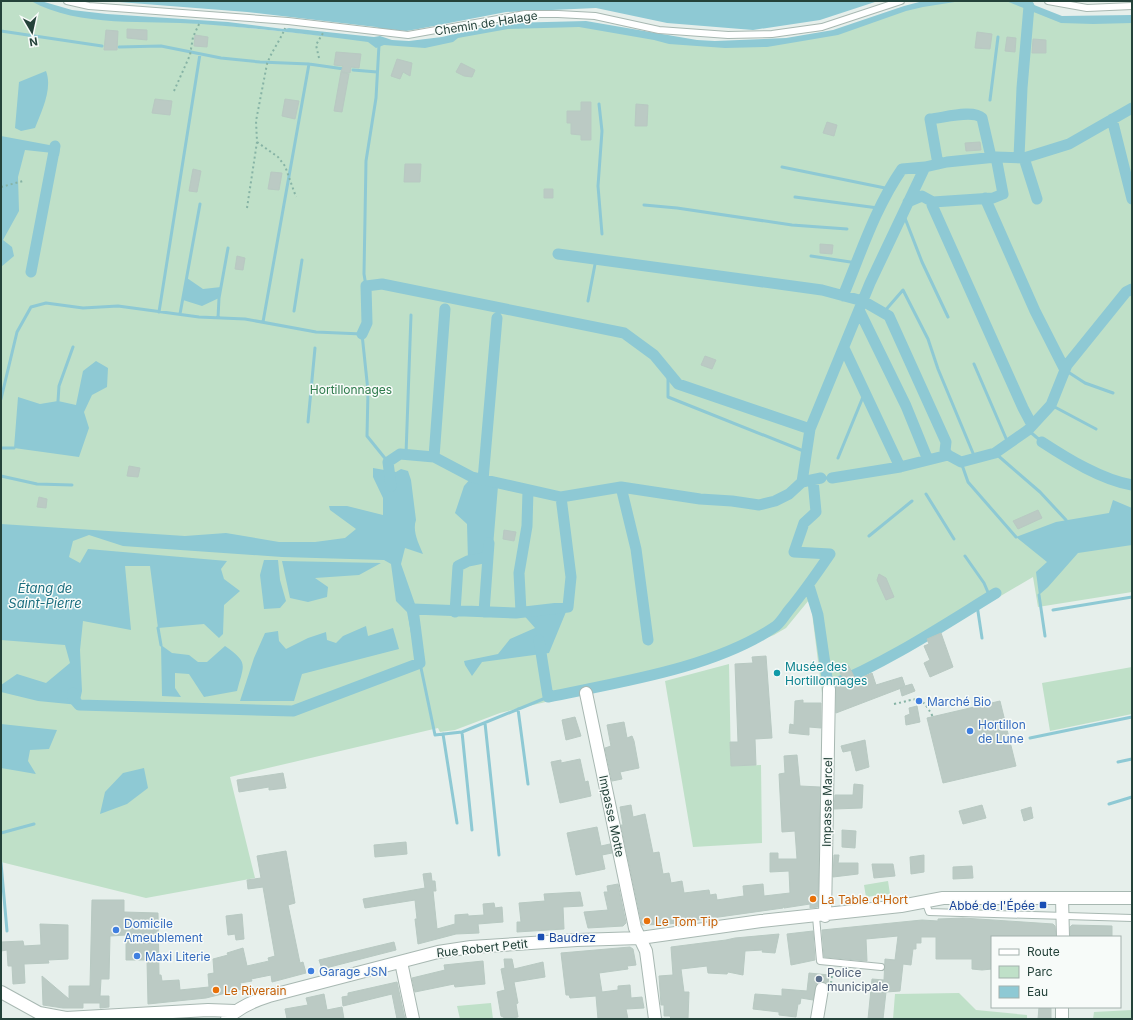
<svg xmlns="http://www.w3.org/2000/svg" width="1133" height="1020" font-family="Inter,sans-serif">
	<rect width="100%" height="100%" fill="#e6efeb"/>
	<!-- green -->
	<path fill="#bfe0c8" d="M1,1h34l43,14 133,9 204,21 75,-18 99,-4 83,16 52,4 44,-1 64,-10 105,-31h80l47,17h68v574l-94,15 -5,-30 -168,99 -43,17 -11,-88 -2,-5 -23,28 -12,7 -40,16 -155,43 -79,19 -45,17 -15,2 -2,-4 -208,49 25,101 -109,20 -145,-36z
		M729,664l2,102 30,-1 1,78 -69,4 -28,-166z
		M1132,667v47l-82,17 -8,-48z
		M888,881l2,13 -24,3 -2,-12z
		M959,993l17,17 51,5v4h-134l2,-25z
		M491,1003l2,16h-33l-3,-13z
		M1132,1010v9h-39l1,-7z"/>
	<!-- water -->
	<path fill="#8ec9d4" d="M31,1h10l31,9 35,4 121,8 56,7 5,-1 85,9 6,-1 12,4 17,1 33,-4 47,-11 19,-3 78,-2 111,19 18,1 71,-3 47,-8 71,-24 19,-5h38l-38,6 -17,4 -68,24 -71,12 -42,1 -56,-4 -15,-4 -75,-13 -71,2 -50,9 -5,4 -28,6 -41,-3 -8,3 -8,-6c-56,-7 -111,-14 -167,-18 -53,-4 -122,4 -170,-23z
		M106,1h772l-58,19 -67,10 -86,-7 -71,-15 -90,4 -88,17 -12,2 -19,-2 -3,1 -8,-3 -129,-15z
		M1006,1h18l38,15 70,-1v8l-39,1 -32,-1z
		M46,71c7,18 -5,41 -11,57l-14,3 -6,-3 4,-46z
		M1,136l59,11 -1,9 -6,-3 -28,-3 -7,27 1,34 -16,29 9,7 2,9 -13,11z
		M187,278l16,11 18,-2 -2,11 -17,8 -19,-6z
		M96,361l12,7 -1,19 -15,8 -8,17 5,16 -10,29 -65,-9 4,-51 22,7 18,-3 18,4 7,-34z
		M373,468l23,4 5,-3 7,2 3,9 5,40c-4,11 3,24 7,34l-18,-6 -4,16 15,43 5,24 -10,2 -4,-21 -11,-11 -5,-37 -7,-4 -102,-3 -159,-11 -34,-11 -16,6 -4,16 11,6 8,-14 139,12 -6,8 3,10 16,12 -16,14 -1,29 -4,4 -15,-14 -46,4 -8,-62h-25l6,64 -48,-9 -3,29 2,41 -3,14 -41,-4 -37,-9v-7l16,-11 29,9 24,-20 -5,-18 -64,-5v-116l184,12 41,-3 53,9h36l30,-4 11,-9 -26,-19 -1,-4h18l36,9v-17l-10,-21z
		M472,477l21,5 5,4 -6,73 -4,-2 -20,4 -1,-37 -12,-11 9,-27z
		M1113,500l19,8v37l-54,8 -30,34 -9,8 -3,-23 11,-10 -31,-25 40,-15 53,-9z
		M264,560h14l2,20 6,21 -6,7 -16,1 -4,-34z
		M282,561l99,2 -22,12 -44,3 13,9 -1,10 -19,5 -18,-4z
		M568,607l-19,46 -67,9 -10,14 -7,-11 -1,-4 34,-7 12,-15 25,-11 -14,-16z
		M366,626l2,10 25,-8 6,21 -97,25 -8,27h-54l14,-43 11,-25 13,-2 1,10 7,8 22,-11 18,-6 1,8 9,3 7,-7z
		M161,645l11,8 17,2 9,7h9l18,-16c24,17 19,18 12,45l-33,6 -15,-23 -14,-1v15l6,9 -19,-1z
		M1,724l56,6 -8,19 -19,1 -2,11 8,13 -35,-6z
		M144,768l4,20 -21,16 -27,10 5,-22 18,-19z"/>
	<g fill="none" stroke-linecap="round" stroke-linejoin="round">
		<!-- stream -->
		<path stroke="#8ec9d4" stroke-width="3" d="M1,31l101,15
			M119,47l42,-1 60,12 39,4 49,2 35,5
			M353,70l24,2
			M990,100l8,-63
			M599,104l3,27 -4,55 4,48
			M782,167l108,22
			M795,197l83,11
			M644,205l33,3 115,17 55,4
			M903,213l19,49 26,55
			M811,256l46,7
			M366,286l-2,-12 2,-113 10,-63 3,-53
			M588,301l8,-42
			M294,311l8,-51
			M159,312l41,-258
			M883,313l20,-23 25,49 10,30 37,89
			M180,314l20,-110
			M218,318l1,-20 9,-50
			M263,322l46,-258
			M974,364l34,79
			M1065,370l20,13 28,10
			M668,372v25l138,55
			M1,399l16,-67 14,-25 15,-4 37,5 35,-2 81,11 46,2 71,13 46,2 6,57 -1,45 21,26
			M58,401l1,-15 14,-39
			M1051,405l45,24
			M308,422l7,-74
			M1028,430l14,12
			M1,448h13
			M995,453l45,39 26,28
			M406,454l5,-139
			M838,458l27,-66
			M961,462l7,20 48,55
			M1,476l36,8 35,1
			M821,478h11
			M926,494l28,45
			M869,536l43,-35
			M965,556l19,27 6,14
			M1039,595l6,41
			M977,605l5,33
			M1053,610l79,-13
			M158,628l3,17
			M420,663l15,72 27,-3 86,-35
			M518,709l10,75
			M485,723l14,132
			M462,732l10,98
			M443,734l14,89
			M1030,738l102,-21
			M1118,762l14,-3
			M1109,804l23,-7
			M1,833l33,-9
			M1,863l6,68"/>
		<!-- canal -->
		<path stroke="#8ec9d4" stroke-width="11" d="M1112,119l20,80
			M1019,157l3,-69 7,-82
			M1024,158l13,41
			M938,164l-8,-45c13,-1 43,-10 52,-1l9,39
			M985,198l50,113 30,59
			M908,202l14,-6 11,6 60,-4 10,-4 -7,-37
			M933,202l-1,3 91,203 9,17
			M558,254l264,36 41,11 26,15 57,126 -1,9 3,4
			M31,272l24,-126
			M843,296c18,-43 32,-88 59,-127l23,-2
			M859,310l47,96 22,54
			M362,334l5,-11 -1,-37 16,-2 242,49 30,22 24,29 132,45
			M844,348l56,119
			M1042,442c26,17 60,38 90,43
			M434,457l11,-148
			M821,478l-19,4 8,-53 60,-146 55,-116 22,-5 49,-5 28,1 45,-14 63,-36
			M832,478l68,-11 48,-12 13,7 34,-9 33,-23 23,-25 16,-40 59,-73 6,-3
			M483,480l14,-162
			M391,486l-3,-24 12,-8 34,3 38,20 89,20
			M621,487l15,62 12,91
			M809,586l9,29 10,70 1,1c59,-24 113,-60 167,-93
			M455,612l3,-46 10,-5 20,-4
			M484,612l5,-69
			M521,612l-2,-39 8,-47 1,-36
			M539,640l9,57c72,-15 167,-29 228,-71 5,-4 9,-11 13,-16 15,-18 28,-37 41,-56l-36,-2 10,-29 12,-11 -3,-32
			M73,693v5l6,7 214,6 127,-48 -7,-54 103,4 52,-6 3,-30 -10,-80 60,-10 79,12 32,2 27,4 16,-4 14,-7 13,-12"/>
	</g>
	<!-- building -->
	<path fill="#bbcac4" stroke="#b8c9c2" d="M127,29l20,1v10l-20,-2z
		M106,30l12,1 -1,19h-13z
		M977,32l15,2 -2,15 -15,-1z
		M195,35l13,2 -1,10 -13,-1z
		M1007,37l9,1 -1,14 -10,-1z
		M1033,39l13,1v13h-14z
		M336,52l25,2 -2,14 -8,-1 -1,6 -9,-1 2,-6 -9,-1z
		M397,59l15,4 -2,13 -7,-4 -3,7 -9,-3z
		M461,63l14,7 -3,7 -8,-1 -8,-4z
		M341,72l8,2 -7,38 -8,-1z
		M155,99l17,2 -2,14 -18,-2z
		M285,99l14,2 -4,18 -13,-3z
		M581,102h10v38h-10v-5l-10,-1v-11h-4v-12h14z
		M636,104l12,1 -1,21h-12z
		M827,122l10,3 -3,11 -11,-3z
		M980,142l1,8 -15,1 -1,-8z
		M405,164h16l-1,18h-16z
		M193,169l8,2 -4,21 -8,-1z
		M271,172l11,1 -3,17 -11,-1z
		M544,189h9v9h-9z
		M820,244l13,1 -1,9 -12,-1z
		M237,256l8,2 -2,12 -8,-1z
		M705,356l11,4 -4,9 -11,-4z
		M129,466l11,2 -2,9 -11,-1z
		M39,497l8,2 -1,9 -9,-1z
		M1038,510l4,8 -24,11 -5,-8z
		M504,530l12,2 -2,9 -11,-2z
		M879,574l7,4 8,19 -8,3 -9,-20z
		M941,633l12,34 -23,10 -6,-14 6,-3 -6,-14 5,-2 -2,-5z
		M766,656l6,82 -17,1 1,26 -25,1 -1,-24h8l-3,-78 18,-1 -1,-6z
		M848,665l8,15 16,-7 4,12 26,-8 3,9 7,-2 3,7 -13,5 -2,-8 4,-1 -68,26v-26l10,-4 -7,-12z
		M803,700v3h18v25l-12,-1v8l-20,-2 1,-9 4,1 1,-24z
		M1000,701l16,65 -73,17 -16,-65z
		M917,706l3,16 -14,3 -1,-9 5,-2 -1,-6z
		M575,717l6,19 -15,4 -4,-20z
		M624,722l3,16 5,-2 2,5 5,27 -19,4 2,7 -10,2 -7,-33 6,-2 -4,-21z
		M865,740l4,27 -13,4 -5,-20 2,-1 -10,2 -2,-6z
		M797,755l3,31 20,1 -2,120 -8,1v-4l-26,4v-3l-1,3 -114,16 -27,1 -21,-100h2l-3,-18 11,-2 2,12 12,-3 8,39 6,-1 4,22 6,-1 2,10 11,-2 2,12 25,-3 1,5 6,-1 1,6 27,-4 -1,-10 20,-2 1,12 26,-3 -1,-22 -19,1v-19h8v6h19l-2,-28 -13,1 -3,-58 6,-1 -1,-17z
		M580,759l5,23 3,-1 3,15 -31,7 -9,-41 10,-2v3z
		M283,773l3,15 -17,2v-3l-30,5 -2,-12z
		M854,784l9,1 -1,23 -28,1 1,-14h18z
		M982,805l4,13 -23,6 -4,-13z
		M1031,807l2,11 -9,3 -3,-11z
		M597,827l4,19 9,-2 2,9 -10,2 3,14 -29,6 -9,-42z
		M842,830l14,1 -1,17 -13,-1z
		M406,842l1,12 -32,3 -1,-12z
		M286,851l9,52 -7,2 12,58 3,-1 3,11 -34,9 -1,-7 -20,4 1,2 -12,2 2,6 -36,9 -58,6 -1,-44h-21v-25l-16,1 -1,43h-8l-1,17h9v11l-9,1v-5h-17v5h-20l-20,-3 -1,-29 27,23v-13h21l2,-86h32v12l34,1 1,62h2l1,6 17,-1 1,10 29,-3 -1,-13 6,-1 -1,-14 15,-4 -1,-2 16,-5 4,18 22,-5 -1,-3 7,-2 -12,-69 -15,2 -1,-9 14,-2 -4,-22z
		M834,855h5l-1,8h20v11l-25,3z
		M924,855v17l-13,2 -1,-17z
		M872,864h21l2,12 -21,2z
		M972,866l1,12 -20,1v-12z
		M431,873l1,8h3l1,10h-3l4,38 18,-5v-9l13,-1v2l16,-1 -1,-11 11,-1 1,5 7,-1 1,15 -25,2 1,9 -23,1 -38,10 -3,-25h2l-2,-19 -50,8 -2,-9 62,-11 -2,-14z
		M618,884l8,39 -3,3 -35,2 -4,-16 24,-2 -4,-18h4l-1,-6z
		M580,892l3,14 -20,1 1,22 -47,3v-10h4l-2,-19 26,-2 -1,-7z
		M242,914l2,25 -8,1 -1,-6 -7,1 -2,-19z
		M963,918l90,6 2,2 1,11h-64v32l-10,1 -10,-1v-10h-36v-22h-15v6h-5v6h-3l-2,16 -8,-1 -3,27 -14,1 -3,27h-15l4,-40 12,1 1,-21 10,1 3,-24 -32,3 1,22 -43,-4 -2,-27 100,-10 16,1v-2z
		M40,924l28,1v34l-20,1 1,3 -25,1 1,19 -12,1 -1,-18h-4l-1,-16 -6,1v-9l22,-1 1,5 17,-1z
		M1072,925l40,1v11h-42v-10z
		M813,931l2,29 -24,5 -4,-31z
		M779,934l-4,19 -13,-1 1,-2 -18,1 -2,24 -15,-3 -1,2 -19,-1 -1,-7 -26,3 3,23h5l-1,27h-17l-1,-3h-6v-11h-3l-2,-29 14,-1 -2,-28 55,-7 9,-2z
		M394,942l2,8 -74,19 -3,-9z
		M630,947l3,2 3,16 -9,1 1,3 -29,4 3,19 16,-2v-4l12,-1 1,13 11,-1 2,11 -18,1 2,10h-30l-2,-23 -26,2 -1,-3h-3l-5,-42z
		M504,959h8l2,10 29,-7 2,15 -31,5 4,21 -2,1 2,13 -11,2 -6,-3 -4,-24 8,-2 -4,-21 4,-1z
		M483,961l2,23 -30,3 -1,-3 -39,8 -3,-14 33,-8 -1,-5z
		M809,973l20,2 -1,9 -5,-2 -6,1 -4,17 -12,-2 -1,6h-2l-2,13 -17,-2v-3l-26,-3 2,-15 27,2v-7l25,2z
		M397,982l8,37h-8l-5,-25 -49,12 -1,-9 6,-1v-3z
		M324,994l3,16 15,-3 2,12h-57l-2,-10 23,-4 -2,-7z
		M1039,1007h12v12h-13z"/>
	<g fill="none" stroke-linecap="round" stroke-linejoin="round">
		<!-- service casing -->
		<g stroke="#a8b8b2" stroke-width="8">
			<path id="service" d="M67,1l22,5 199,15 120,14 117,-21h33l37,2 64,14 69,5 44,-1 50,-7 79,-26
				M1048,1l39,7 45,-2
				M925,901l4,11 203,6
				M816,917l4,44 61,6"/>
		</g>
		<!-- minor casing -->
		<g stroke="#a8b8b2" stroke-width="14">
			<path id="minor" d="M586,693l49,235 11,23 9,68
				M1062,898l1,39
				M825,916l4,-227
				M401,962l12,57
				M1,992l38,21 27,5 142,-8 27,1
				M227,1019c12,-12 26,-18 42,-23l169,-44 33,-5 106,-7 63,-2 121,-17 140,-15 42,-8h189
				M817,1019l5,-30
				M1062,1019v-12"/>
		</g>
		<!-- path -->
		<path stroke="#86b3a5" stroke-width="2" stroke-dasharray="2 3" stroke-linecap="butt" d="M319,58l-3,-13 7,-12
			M174,91l16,-36 3,-18 7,-15
			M257,142l21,15 7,9 11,31
			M1,187l22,-6
			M247,208l10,-66 -1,-21 11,-57c4,-12 13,-23 18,-36
			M894,704c24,-5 26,-11 39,13
			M831,983l2,-14"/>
		<!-- service -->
		<use href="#service" stroke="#fff" stroke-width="6"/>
		<!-- minor -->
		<use href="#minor" stroke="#fff" stroke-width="12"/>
	</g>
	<!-- markers -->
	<circle fill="#0f9aa8" stroke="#f7fbf9" stroke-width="1.5" cx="777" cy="673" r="4"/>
	<g fill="#3f7fe0" stroke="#f7fbf9" stroke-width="1.5">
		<circle cx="919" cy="701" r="4"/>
		<circle cx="970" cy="731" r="4"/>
		<circle cx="116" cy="930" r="4"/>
		<circle cx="137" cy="956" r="4"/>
		<circle cx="311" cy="971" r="4"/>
	</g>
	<g fill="#e8710a" stroke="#f7fbf9" stroke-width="1.5">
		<circle cx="813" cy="899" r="4"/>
		<circle cx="647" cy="921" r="4"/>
		<circle cx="216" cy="990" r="4"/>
	</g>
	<g fill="#1a4fb4" stroke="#f7fbf9" stroke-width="1.5">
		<rect x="1039" y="901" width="8" height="8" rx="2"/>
		<rect x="537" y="933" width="8" height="8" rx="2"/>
	</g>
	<circle fill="#5c6f8a" stroke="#f7fbf9" stroke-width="1.5" cx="819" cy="979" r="4"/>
	<g text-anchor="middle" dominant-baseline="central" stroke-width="3" stroke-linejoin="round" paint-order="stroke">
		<!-- street labels -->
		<g font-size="12" fill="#24423a" stroke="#f7fbf9">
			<text transform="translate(486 23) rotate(-9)">Chemin de Halage</text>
			<text transform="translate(827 802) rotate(-89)">Impasse Marcel</text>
			<text transform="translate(612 816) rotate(78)">Impasse Motte</text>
			<text transform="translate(482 948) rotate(-6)">Rue Robert Petit</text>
		</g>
		<!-- park labels -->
		<g font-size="12" fill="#2d7a4b" stroke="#f7fbf9">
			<text x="351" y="389">Hortillonnages</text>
		</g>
		<!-- culture labels -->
		<g font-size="12" fill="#0d838f" stroke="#f7fbf9" text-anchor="start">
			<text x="785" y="666">Musée des<tspan x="785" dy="14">Hortillonnages</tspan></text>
		</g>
		<!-- shop labels -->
		<g font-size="12" fill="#366cbe" stroke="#f7fbf9" text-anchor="start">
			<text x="927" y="701">Marché Bio</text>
			<text x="978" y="724">Hortillon<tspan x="978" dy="14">de Lune</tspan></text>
			<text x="124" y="923">Domicile<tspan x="124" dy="14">Ameublement</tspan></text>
			<text x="145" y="956">Maxi Literie</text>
			<text x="319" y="971">Garage JSN</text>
		</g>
		<!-- food labels -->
		<g font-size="12" fill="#c56008" stroke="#f7fbf9" text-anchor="start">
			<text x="821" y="899">La Table d'Hort</text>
			<text x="655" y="921">Le Tom Tip</text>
			<text x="224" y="990">Le Riverain</text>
		</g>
		<!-- transit labels -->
		<g font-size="12" fill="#164399" stroke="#f7fbf9" text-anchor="end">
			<text x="1035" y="905">Abbé de l'Épée</text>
			<text x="549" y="937" text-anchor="start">Baudrez</text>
		</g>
		<!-- service labels -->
		<g font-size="12" fill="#4e5e75" stroke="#f7fbf9" text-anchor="start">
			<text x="827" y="972">Police<tspan x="827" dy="14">municipale</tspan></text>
		</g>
		<!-- water labels -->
		<g font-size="13" font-style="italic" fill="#1c6f80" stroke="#f7fbf9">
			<text x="45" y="588">Étang de<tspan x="45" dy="15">Saint-Pierre</tspan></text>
		</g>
	</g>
	<!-- border -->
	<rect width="1133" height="1020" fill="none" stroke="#24423a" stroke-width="4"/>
	<!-- legend -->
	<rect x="991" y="936" width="130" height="72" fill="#f7fbf9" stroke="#a3b1ad"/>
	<rect x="999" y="949" width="20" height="6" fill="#ffffff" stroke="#a3b1ad"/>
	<text x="1027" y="956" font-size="12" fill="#24423a">Route</text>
	<rect x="999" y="966" width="20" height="12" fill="#bfe0c8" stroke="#a3b1ad"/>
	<text x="1027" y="976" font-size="12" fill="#24423a">Parc</text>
	<rect x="999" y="986" width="20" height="12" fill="#8ec9d4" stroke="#a3b1ad"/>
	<text x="1027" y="996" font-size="12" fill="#24423a">Eau</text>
	<!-- north arrow -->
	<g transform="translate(32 32) rotate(171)" stroke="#f7fbf9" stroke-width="3" paint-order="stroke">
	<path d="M0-3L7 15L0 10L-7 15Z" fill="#24423a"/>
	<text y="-6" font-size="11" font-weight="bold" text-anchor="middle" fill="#24423a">N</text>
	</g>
</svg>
